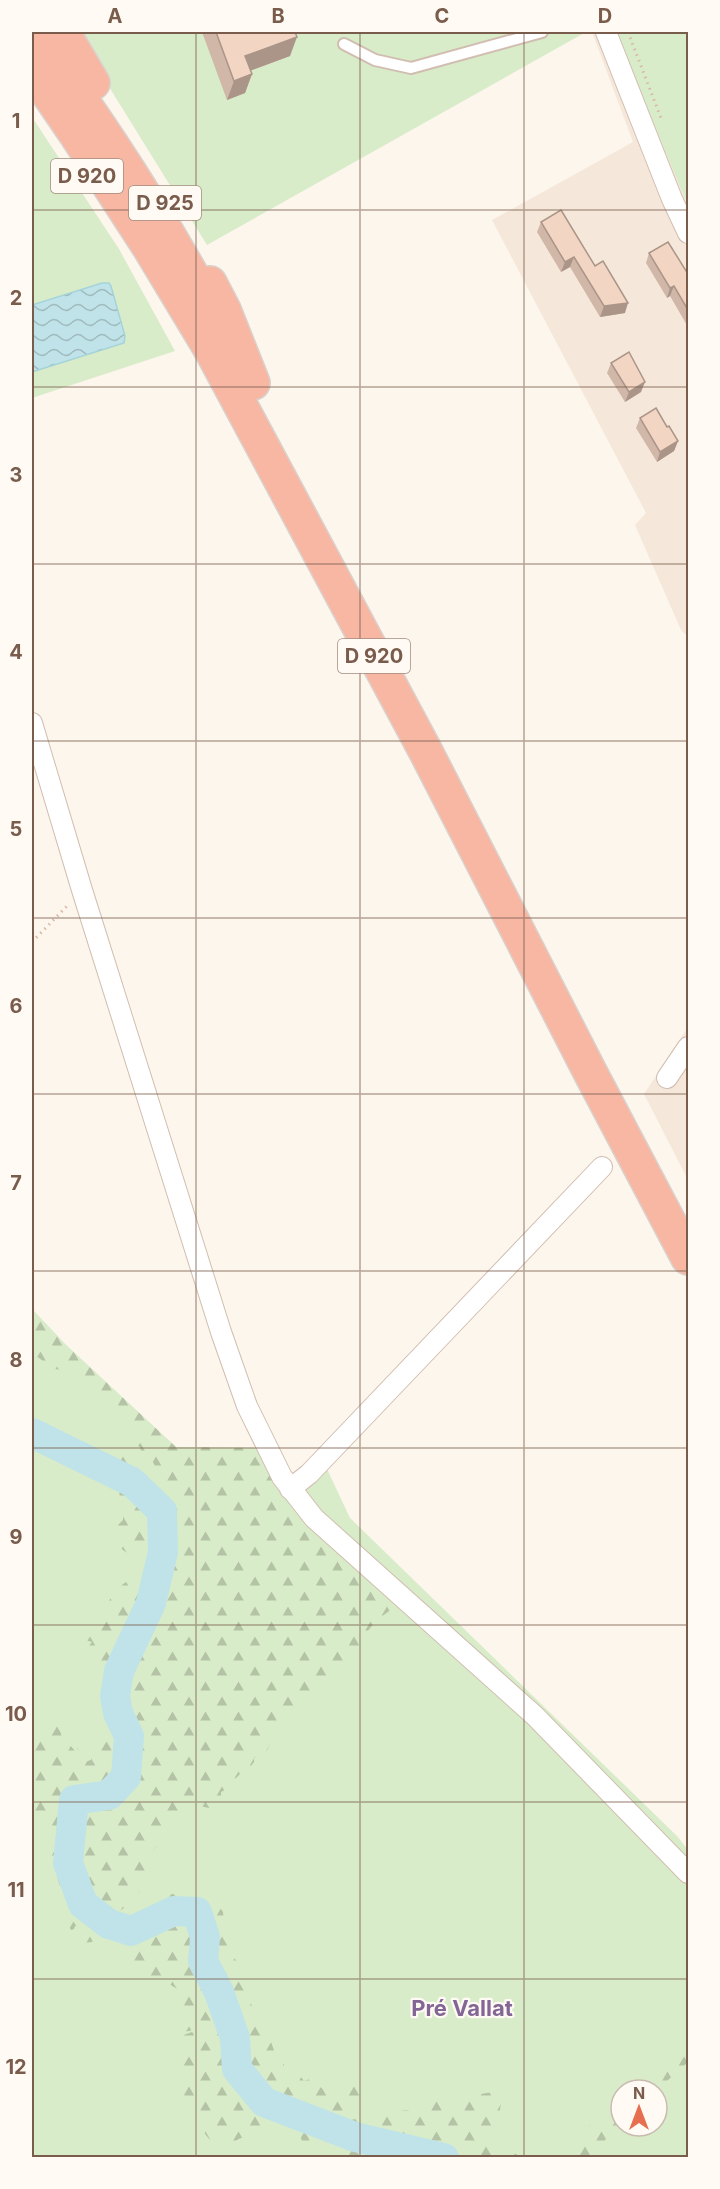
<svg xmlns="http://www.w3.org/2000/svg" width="720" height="2189" font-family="Inter,sans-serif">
	<defs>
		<pattern id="forest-firs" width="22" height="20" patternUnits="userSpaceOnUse" patternTransform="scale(1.5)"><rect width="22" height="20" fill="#d8ecc9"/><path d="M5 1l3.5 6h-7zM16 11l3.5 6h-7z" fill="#b4c2a5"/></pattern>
		<pattern id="water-waves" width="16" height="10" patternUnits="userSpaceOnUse" patternTransform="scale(1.5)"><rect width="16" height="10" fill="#bfe3e8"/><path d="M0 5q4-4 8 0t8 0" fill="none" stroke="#a0bbbe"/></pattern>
	</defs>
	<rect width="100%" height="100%" fill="#fdf6ec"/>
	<!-- residential -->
	<path fill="#f5e8da" d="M592,32h96v605l-7,-7 -46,-105 11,-12 -154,-293 141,-78z
		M688,1027v153l-44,-86z"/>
	<!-- grass -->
	<path fill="#d8ecc9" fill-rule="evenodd" d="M75,32h511l-379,213z
		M615,32h73v173z
		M32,117l87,132 56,102 -143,47z
		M32,1309l34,36 110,102 99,1 27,40 25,-19 23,49 327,318 11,14v307h-656zM621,2090h36v36h-36z"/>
	<!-- forest -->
	<path fill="url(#forest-firs)" d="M32,1309l34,36 110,102 84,1 140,155c-25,18 -34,25 -47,55 -9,2 -11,4 -13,13l-7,4v6l-4,4 -8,1 -5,11c-20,10 -44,35 -50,57l-12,4v4l-8,10h-4l-6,6 -4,1 -3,9 -8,4v4l-7,5 -5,7 -9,-2c-19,18 -41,31 -52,54 -7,14 1,35 -20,38l-4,10 -17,12 -17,-2 1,6 6,6 7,-1v3l-8,3 -4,7 -10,1 -9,-4v-3l6,-1 4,-6v-2l-8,-1 -1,3 -3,1 -2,-4 2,-7 9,1 -3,-3 1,-6h-8l-1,-3 -12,-4v-3h4l-4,-10 3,-5 -14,-45v-9l-10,-12 -4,-8v-75c8,-7 17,-13 28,-12l2,16 3,5 5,-1 5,6v7l6,5 10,-3v-4l-8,2 -6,-10 19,-7 1,4 4,2v-7h3l7,4 1,5 12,-3v-2l-5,1v-5l6,-3v-4l-3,-2 2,-8 -4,-1 -3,-6 -4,-2 3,-7 -3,-3 1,-3h8l1,-2 -9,-1 -1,-7h-2l-1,3h-2l-1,-3 -10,1 -1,-9 5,-11 -6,2c0,-12 -13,-21 -3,-32l-7,-2c1,-8 29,-48 37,-55 4,-4 8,-4 13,-4l6,9h5l2,-10 3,-2 -7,-1v-3l4,-5 3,-16h-4l-3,6 -9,1c-5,-8 -18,-10 -19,-21l-3,-2 1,-8 9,-9v-8l-4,-20 -11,-6 -6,-6 -70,-35v-23l76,39 5,-11h6l2,3 7,-1 7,8 7,-1 2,7 9,3 2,-3 -3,-6 -9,-1 -3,-12 -2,-1 3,-4 -1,-6 -11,-5 3,-6 -5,-2 2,-7 -6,1 -2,-6 -7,-4 1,-4 -4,-3 -1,-6 -7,-1 -23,-19 -8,-3 -18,-2 -22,-16z
		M162,1891h3l2,5 5,-2 17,2 1,3 10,3h10l8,3 5,7 2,21 6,10 3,15 6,7 1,11 9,17 1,11 7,12 3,10 6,5 9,25 8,6v7l14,4 6,8 6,-2c9,8 17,12 27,19l17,-18h6c10,15 -5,28 -12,40l18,-2 8,3 9,-1 8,-7 14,-3 12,1 15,-9 61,-10 7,2 1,8 -2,16 -6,3 4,15 -4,8 4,7 19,3 4,3 -174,1 -1,-3 -11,2 -5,-4 4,-20 -17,-24h-3l-4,10 14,6 -19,22 -7,-21 -7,-14 -12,-2 -3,-6h-14l-1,-7 -8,-8h-8l-3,3c1,14 13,20 24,26l3,17c-14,7 -16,0 -27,3 -5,2 -8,6 -13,7 -12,3 -21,-7 -26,-16l4,-6 -10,-6 -15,-28 6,-1 9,-8v-4l-7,-2 -6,9 -7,-14 4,-4 -2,-6 2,-16 5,-1 -4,-6 14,-5 -1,-1 -11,2 6,-16 -7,-5 7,-19 -2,-6 -8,4 -13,-8h-14l-1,-3c-9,1 -13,1 -19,-6v-5l-8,-6v-9l4,-4h5l2,-6 8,2c9,-8 13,-19 18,-31l-2,-2 -7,-1 -2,5c-8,0 -15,4 -21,11l-8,-1v-3l30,-18 1,-6z
		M688,2042v20l-31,28h-21z
		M621,2104v21l-34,32h-19l15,-28 25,-14z"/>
	<!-- water -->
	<path fill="url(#water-waves)" stroke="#a5d3da" stroke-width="1.5" d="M102,283h7l2,3 14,50 -1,7 -92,29v-67z"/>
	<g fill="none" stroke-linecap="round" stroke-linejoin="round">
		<!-- river -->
		<path stroke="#bfe3e8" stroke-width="30" d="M32,1433l100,49 30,29 1,41 -12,51 -32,68 -4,25 3,17 11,23 -3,41 -17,18 -35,5 -6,63 15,41 26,20 22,7 43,-20 23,1 8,25 -2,24 16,31 16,46 2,31 27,33 91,35 89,21"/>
		<!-- lane casing -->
		<g stroke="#d1beb0" stroke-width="14">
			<path id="lane" d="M344,44l31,16 36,8 131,-36"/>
		</g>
		<!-- street casing -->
		<g stroke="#d1beb0" stroke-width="22">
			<path id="street" d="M606,32l66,167 16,34
				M32,723l50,167 139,442 26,74 35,71 32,41 221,198 153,157
				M667,1078l21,-31
				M290,1489l19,-15 293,-307"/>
		</g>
		<!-- highway casing -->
		<g stroke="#dad1cd" stroke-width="36">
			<path id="highway" d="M32,32c66,87 126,181 179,277
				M63,32l30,51
				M32,70l43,63 74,114 62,103 215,402 164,320 98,186
				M210,283l14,27 29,73"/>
		</g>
		<!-- path -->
		<path stroke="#d9b8a5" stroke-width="3" stroke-dasharray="1.5 4.5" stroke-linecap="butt" d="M628,32l33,86
			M32,942l36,-37"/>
		<!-- lane -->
		<use href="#lane" stroke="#fff" stroke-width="10"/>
		<!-- street -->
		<use href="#street" stroke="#fff" stroke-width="20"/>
		<!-- highway -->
		<use href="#highway" stroke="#f7b7a3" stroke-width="33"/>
	</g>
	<!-- wall -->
	<path fill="#d1b7a8" d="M202,32h93l-5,24 -40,15 2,3 -7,19 -18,7z
		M541,222l54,44 30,47 -25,4 -30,-50 -9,5 -24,-40z
		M649,253l39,21v53l-18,-31 -3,2 -21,-35z
		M611,363l30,29 -16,10 -18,-29z
		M640,418l27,9 11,14 -4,10 -17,11 -21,-34z"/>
	<!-- shaded-wall -->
	<path fill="#aa9588" d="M297,37l-7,19 -52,19 7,-19z
		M252,74l-7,19 -18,7 7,-19z
		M574,257l-4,10 -9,5 4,-10z
		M674,286l-4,10 -3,2 3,-10z
		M628,303l-3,10 -25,4 4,-11z
		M645,382l-4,10 -16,10 4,-10z
		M678,441l-4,10 -17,11 3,-10z"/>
	<!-- building -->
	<path fill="#f3d5c3" stroke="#aa9588" stroke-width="1.5" d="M216,32h79l2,5 -52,19 7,18 -18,7z
		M561,210l34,56 8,-5 25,42 -24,3 -30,-49 -9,5 -24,-40z
		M668,242l20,32v36l-14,-24 -4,2 -21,-35z
		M629,352l16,30 -16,10 -18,-29z
		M656,408l11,19 2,-1 9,15 -18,11 -20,-34z"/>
	<!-- grid -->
	<path fill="none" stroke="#7a5c4d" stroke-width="1.5" stroke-opacity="0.55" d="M196,32v2126M360,32v2126M524,32v2126M32,210h656M32,387h656M32,564h656M32,741h656M32,918h656M32,1094h656M32,1271h656M32,1448h656M32,1625h656M32,1802h656M32,1979h656"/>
	<g text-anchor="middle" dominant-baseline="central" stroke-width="4.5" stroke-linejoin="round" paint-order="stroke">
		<!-- shield labels -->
		<g fill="#fffaf3" stroke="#a28b7f" stroke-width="1.5">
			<rect x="51" y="159" width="72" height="34" rx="4.5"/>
			<rect x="129" y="186" width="72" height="34" rx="4.5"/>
			<rect x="338" y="639" width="72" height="34" rx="4.5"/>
		</g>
		<g font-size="20" font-weight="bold" fill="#7a5c4d">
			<text x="87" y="176">D 920</text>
			<text x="165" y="203">D 925</text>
			<text x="374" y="656">D 920</text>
		</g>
		<!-- neighbourhood labels -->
		<g font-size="22" font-weight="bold" fill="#846695" stroke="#fffaf3">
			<text x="462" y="2008">Pré Vallat</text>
		</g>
	</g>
	<!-- border -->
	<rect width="720" height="2189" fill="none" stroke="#fffaf3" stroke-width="66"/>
	<!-- north arrow -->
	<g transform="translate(639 2108)"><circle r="28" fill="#fffaf3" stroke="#cabbb1" stroke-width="1.5"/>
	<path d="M0-4.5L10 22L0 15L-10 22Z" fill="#e76f51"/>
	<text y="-9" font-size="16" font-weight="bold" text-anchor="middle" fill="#7a5c4d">N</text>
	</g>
	<rect x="33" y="33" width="654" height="2123" fill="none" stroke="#7a5c4d" stroke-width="2"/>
	<g font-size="20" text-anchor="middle" font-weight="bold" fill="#7a5c4d">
		<text x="115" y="23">A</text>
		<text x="278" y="23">B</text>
		<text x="442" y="23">C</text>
		<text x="605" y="23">D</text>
		<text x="16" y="128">1</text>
		<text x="16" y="305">2</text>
		<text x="16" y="482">3</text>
		<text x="16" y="659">4</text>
		<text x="16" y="836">5</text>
		<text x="16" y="1013">6</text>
		<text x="16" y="1190">7</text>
		<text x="16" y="1367">8</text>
		<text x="16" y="1544">9</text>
		<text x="16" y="1721">10</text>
		<text x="16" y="1897">11</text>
		<text x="16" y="2074">12</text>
	</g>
</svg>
